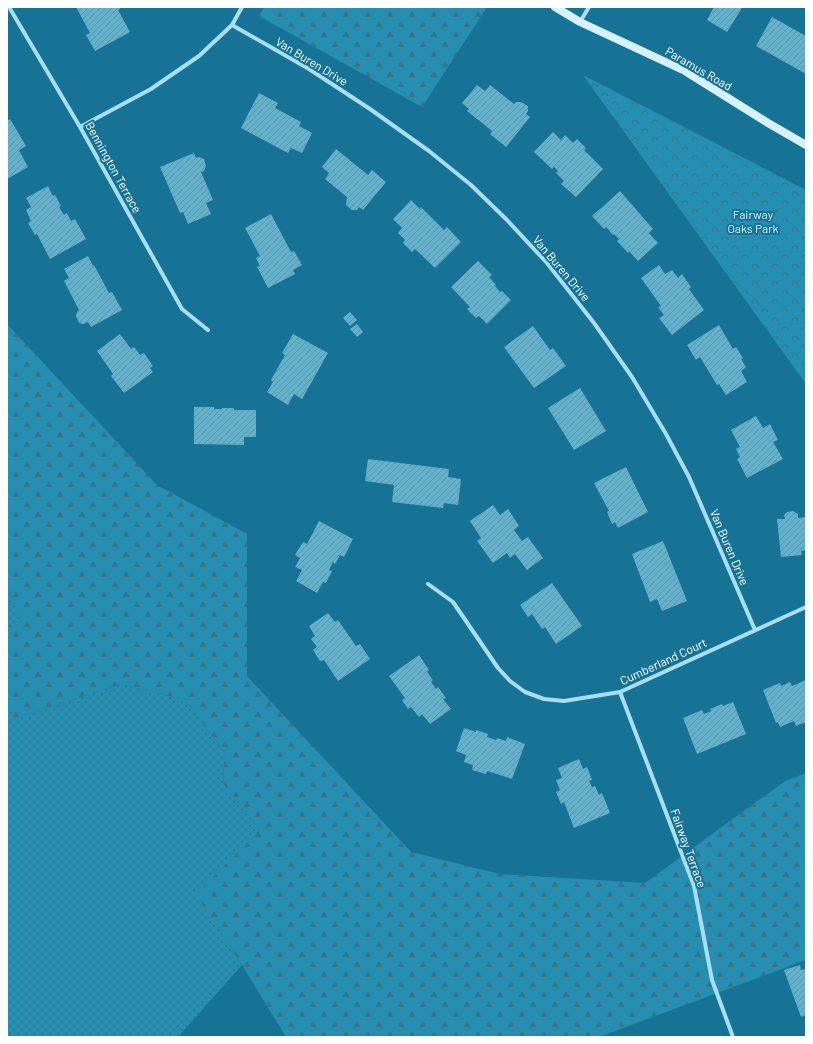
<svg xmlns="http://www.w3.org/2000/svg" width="813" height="1044" font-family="Barlow,sans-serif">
	<defs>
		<pattern id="grass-dots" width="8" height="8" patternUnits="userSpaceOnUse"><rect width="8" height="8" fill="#268eb1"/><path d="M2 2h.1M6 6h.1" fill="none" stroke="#357489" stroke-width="1.8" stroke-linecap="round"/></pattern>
		<pattern id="forest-firs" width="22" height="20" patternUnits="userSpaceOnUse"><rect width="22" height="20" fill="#268eb1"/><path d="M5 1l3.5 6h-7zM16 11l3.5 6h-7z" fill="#357489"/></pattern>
		<pattern id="park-crowns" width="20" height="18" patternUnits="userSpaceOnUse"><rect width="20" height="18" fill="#268eb1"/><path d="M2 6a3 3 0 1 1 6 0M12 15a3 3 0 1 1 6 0" fill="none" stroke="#357489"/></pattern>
		<pattern id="building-hatch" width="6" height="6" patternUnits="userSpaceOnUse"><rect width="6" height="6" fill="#67b0ca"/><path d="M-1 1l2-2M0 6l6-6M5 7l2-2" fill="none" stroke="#5f92a4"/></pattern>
	</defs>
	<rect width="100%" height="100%" fill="#177395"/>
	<!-- grass -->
	<path fill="url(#grass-dots)" d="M7,587l15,34 -15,11z
		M121,684l64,16 40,53 -2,30 37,47 -63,65 45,70 -64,72h-171v-316z"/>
	<!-- forest -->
	<path fill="url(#forest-firs)" d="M264,7h223l-65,100 -163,-91z
		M7,324l150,161 90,49v142l164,176 88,22 146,9 140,-102 21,-8v187l-207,77h-313l-44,-72 -46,-71 64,-64 -37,-47 2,-30 -40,-53 -64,-16 -114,37v-89l15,-11 -15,-34z"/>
	<!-- park -->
	<path fill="url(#park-crowns)" d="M583,75l223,115v194z"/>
	<!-- building -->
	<path fill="url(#building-hatch)" d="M76,7h43l1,2 -2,1 12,22 -35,19 -9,-16 4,-2z
		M714,7h26l2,1 -15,24 -20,-12z
		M772,17l34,19v38l-50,-28z
		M477,85l8,6 5,-6 24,19 2,-2h5l7,4v5l-2,3 4,3 -24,30 -16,-13 2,-3 -25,-20 2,-2 -7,-6z
		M259,93l19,10 -3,5 26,14 -2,4 13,7 -10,20 -11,-5 -3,5 -47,-25z
		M10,119l16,27 -7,4 9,17 -21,12v-58z
		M553,132l8,8 4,-5 8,8 4,-4 9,9 -2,2 19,19 -27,28 -15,-13 3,-3 -8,-8 2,-2 -4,-4 -2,2 -18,-17z
		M336,149l32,26 4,-5 14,12 -23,28 -4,-3 -2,3h-5l-6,-5 1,-8 -22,-18 4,-6 -7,-6z
		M194,153l2,5 3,-1 5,2 2,7 -2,5 -3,1 12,28 -7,3 5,11 -23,10 -5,-12 -3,1 -20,-46z
		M48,186l5,10 2,-1 6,11 -2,1 5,8 3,-2 4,8 4,-2 11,20 -36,20 -13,-25 -2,1 -7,-12 3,-2 -5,-11 5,-3 -5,-9z
		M620,191l33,38 -4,4 9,10 -20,18 -9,-10 -1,2 -11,-12 2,-2 -5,-5 -1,1 -7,-8 -2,2 -12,-13z
		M411,200l9,9 1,-2 23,23 3,-3 14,15 -26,26 -20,-19 -3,3 -9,-9 2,-3 -7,-7 4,-5 -9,-9z
		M271,214l20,38 3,-1 8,14 -9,5 2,4 -27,14 -11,-21 3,-1 -4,-8 4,-2 -15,-28z
		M88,256l5,10 1,-1 15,28 3,-1 10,18 -31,17 -3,-5 -4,2 -5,-1 -3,-7 1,-4 2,-2 -15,-29 5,-3 -5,-9z
		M478,261l14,14 -3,2 7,8 -1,1 5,6 2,-1 9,9 -24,24 -8,-8 -3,2 -9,-9 3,-2 -19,-20z
		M659,265l6,9 7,-4 6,8 4,-4 9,13 -2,2 15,21 -32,25 -13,-17 5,-3 -6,-8 3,-1 -20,-28z
		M350,312l7,8 -7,6 -7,-8z
		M357,324l6,8 -6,5 -7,-8z
		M719,325l14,24 3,-2 7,11 -2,1 5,8 -5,4 6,11 -21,13 -7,-11 -2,1 -17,-28 -4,3 -9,-15z
		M533,326l17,24 3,-2 13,18 -32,22 -30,-41z
		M120,334l11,15 3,-2 6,8 4,-2 9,13 -3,2 3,4 -29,21 -13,-17 2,-2 -16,-23z
		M293,334l35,19 -26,46 -8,-5 -6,11 -21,-13 6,-10 -2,-2 14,-25 -3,-2z
		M580,388l26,43 -32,19 -26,-42z
		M194,407h20v2h8v-1h12v2h22v27h-12v8l-50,-1z
		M756,416l7,12 7,-4 8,16 -5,2 10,17 -36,19 -10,-19 3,-2 -4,-8 4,-2 -9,-17z
		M368,459l81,10 -1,8 13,2 -3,26 -14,-2 -1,5 -51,-6 2,-17 -29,-4z
		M626,467l22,45 -30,16 -3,-6 -3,2 -5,-12 2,-1 -15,-28z
		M493,505l7,10 8,-6 11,17 -5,4 8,11 6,-4 15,21 -16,12 -12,-16 -5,4 -3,-5 -14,10 -16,-22 4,-3 -11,-17z
		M793,511l5,3v4l8,-1v33l-5,1 1,4 -21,2 -4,-38h8l-1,-4 3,-3z
		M319,521l34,18 -9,18 -4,-2 -5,9 -2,-2 -4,8 3,1 -6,12 -3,-1 -6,11 -21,-12 6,-11 -7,-3 5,-9 -5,-3 8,-13 4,2z
		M663,541l24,60 -25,10 -5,-12 -7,3 -18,-48z
		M552,583l30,43 -26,18 -11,-17 -3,2 -10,-15 -4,3 -8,-12z
		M328,613l7,9 3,-2 18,26 4,-2 10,15 -32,22 -14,-21 -4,1 -7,-11 4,-3 -6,-8 4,-3 -6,-10z
		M419,655l10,15 -2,2 6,8 -2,2 5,7 2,-2 8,11 -3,1 8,10 -21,15 -8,-10 -3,3 -8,-10 -3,2 -6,-9 3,-2 -16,-22z
		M806,680v42l-10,4 -2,-5 -14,6 -2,-5 -2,1 -13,-33 17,-7 1,3 9,-4 2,4z
		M733,702l13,32 -49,20 -14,-36 19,-8 2,4 7,-3 -1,-2 12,-5 1,2z
		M464,728l12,4v-2l12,4 -1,3 9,3 1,-2 9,3 1,-4 18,7 -13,35 -25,-8 -1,3 -14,-4 1,-5 -9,-3 2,-7 -10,-4z
		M579,759l4,10 4,-2 5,13 -3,1 3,6 3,-1 4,9 3,-2 8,20 -36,15 -10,-26 -3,2 -5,-12 4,-2 -4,-10 6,-2 -4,-10z
		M800,965l1,5 5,-1v46l-5,2 -17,-47z"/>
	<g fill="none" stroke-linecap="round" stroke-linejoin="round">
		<!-- street -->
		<path stroke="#a8def1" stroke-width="4" d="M9,7l71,120 102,182 26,21
			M580,22l9,-15
			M232,25l77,44 61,40 59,42 42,34 36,35 40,43 47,60 38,54 34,57 23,43 66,153
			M80,127l71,-38 48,-33 33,-31 10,-18
			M428,584l25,18 45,66 12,13 15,11 19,7 20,2 56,-9 186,-85
			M620,692l74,194 18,94 21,57"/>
		<!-- secondary -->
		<path stroke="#d6f1fb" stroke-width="8" d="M555,7l25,15 105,49 83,52 38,22"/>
	</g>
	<g text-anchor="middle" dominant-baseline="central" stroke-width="4" stroke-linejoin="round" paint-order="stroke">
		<!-- street labels -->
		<g font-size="12" fill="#fff" stroke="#177395">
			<text transform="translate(312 61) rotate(31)">Van Buren Drive</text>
			<text transform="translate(699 68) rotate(30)">Paramus Road</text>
			<text transform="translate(114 167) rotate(61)">Bennington Terrace</text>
			<text transform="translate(562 268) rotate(50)">Van Buren Drive</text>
			<text transform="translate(730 547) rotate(67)">Van Buren Drive</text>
			<text transform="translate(663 661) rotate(-25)">Cumberland Court</text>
			<text transform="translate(689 848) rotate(70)">Fairway Terrace</text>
		</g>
		<!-- park labels -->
		<g font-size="12" fill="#d1f1fc" stroke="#177395">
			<text x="753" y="214">Fairway<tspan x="753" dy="14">Oaks Park</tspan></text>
		</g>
	</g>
	<!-- border -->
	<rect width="813" height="1044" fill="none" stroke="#ffffff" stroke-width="16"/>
</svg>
